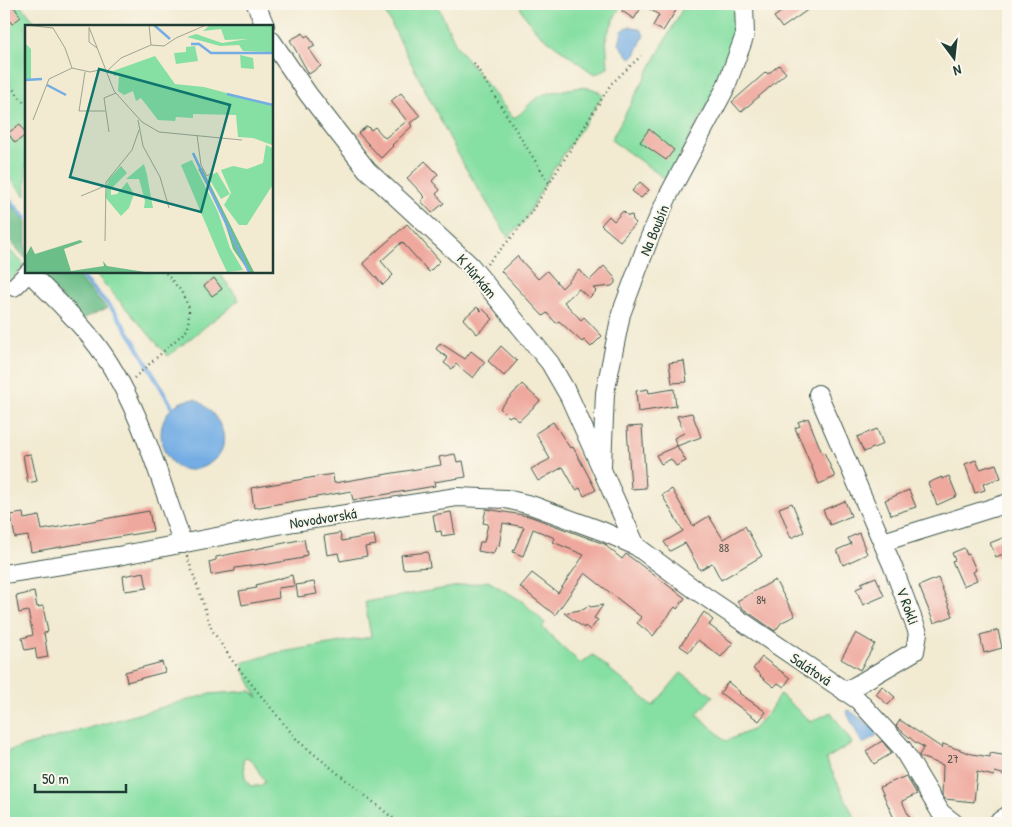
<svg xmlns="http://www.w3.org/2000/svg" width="1012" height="827" font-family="'Patrick Hand',sans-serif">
	<rect width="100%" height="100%" fill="#fbf7ec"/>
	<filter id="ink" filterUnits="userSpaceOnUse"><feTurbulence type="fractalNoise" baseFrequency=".02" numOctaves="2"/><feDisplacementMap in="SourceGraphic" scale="10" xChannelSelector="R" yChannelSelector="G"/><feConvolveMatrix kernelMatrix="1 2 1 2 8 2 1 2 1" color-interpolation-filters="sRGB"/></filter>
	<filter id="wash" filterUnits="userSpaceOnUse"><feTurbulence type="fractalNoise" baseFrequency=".0096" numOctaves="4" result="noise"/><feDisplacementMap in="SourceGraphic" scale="20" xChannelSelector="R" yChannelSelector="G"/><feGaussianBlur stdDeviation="1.12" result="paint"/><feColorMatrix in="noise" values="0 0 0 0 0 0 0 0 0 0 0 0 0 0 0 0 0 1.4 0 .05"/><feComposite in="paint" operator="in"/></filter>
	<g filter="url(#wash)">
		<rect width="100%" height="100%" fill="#f2ead1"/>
		<!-- green -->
		<path fill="#86dfa3" stroke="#528e6c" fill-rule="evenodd" d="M4,4h16l18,22h-12v171l-22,-26z
			M381,4h56l19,41 57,73c11,-4 16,-17 27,-22 6,-3 13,-4 19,-5 16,-3 33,-8 44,5l-54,80 -25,46 -16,15 -46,-75z
			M518,4h103l-15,33 2,30 -7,5 -7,2 -56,-41 -13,-17z
			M685,4h53l1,5 -6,40 -14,34 -52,97 -56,-40z
			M4,245l21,20 -21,21z
			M93,271h125l21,29 -71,56z
			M488,581l34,20 23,22 -3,4 39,37 12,-9 60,51 28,-33 32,23 -16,18 29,27 26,-11 17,-18 11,-18 31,28 20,-10 21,31 -26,16 31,64h-853v-71l205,-58 42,-3 7,7 -13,-25 -3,-10 34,-10 95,-16 -6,-35zM246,758l7,4 12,20 -5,4h-10l-5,-8 -2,-18z"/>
		<!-- forest -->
		<path fill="#6cbe89" stroke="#467e5e" d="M4,196l22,25v38l-22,-25z
			M37,271h36l34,37 -27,12z"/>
		<!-- water -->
		<path fill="#73ade4" stroke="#49758c" d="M630,26l11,4 3,5 -9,20 -5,3 -11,-14 3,-13z
			M195,399c23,13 43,45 15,64 -49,33 -73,-60 -15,-64z
			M849,710l28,21v4l-12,8h-3l-16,-32z"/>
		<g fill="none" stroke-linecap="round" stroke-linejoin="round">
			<!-- stream -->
			<path stroke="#73ade4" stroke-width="4" d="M4,194l22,24
				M77,271l38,41 19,29 40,69"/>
		</g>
		<g id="blocks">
			<!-- building -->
			<path fill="#efa89e" d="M4,4h8l9,13 -9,7 -8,-12z
				M627,4h53l-17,27 -10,-5 6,-11 -16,-10 -9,14 -12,-8z
				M793,4h23l-34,24 -8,-11z
				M303,33l2,4 3,-2 7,11 -6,3 12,17 -12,8 -19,-34z
				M779,65l7,8 -45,39 -9,-10 34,-30 2,2z
				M401,93l19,23 -10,7 2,3 -20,19 1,1 -12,12 -23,-25 9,-7 4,4 4,-3 10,11 22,-17 -16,-20z
				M20,124l6,11 -11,8 -7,-10z
				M649,129l25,21 -8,10 -26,-18z
				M425,161l13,13 -6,7 8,9 -4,4 8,9 -12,10 -11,-12 4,-4 -18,-19z
				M640,182l9,8 -8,8 -9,-7z
				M623,211l5,5 4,-1 1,5 3,3 -16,18 -19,-16 8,-9 5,5z
				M407,224l33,37 -11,11 -27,-30 -21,19 12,14 -10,10 -20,-22z
				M517,256l21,23 9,-8 15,17 17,-18 11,10 14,-14 11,12v5l-3,3 -19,2 3,3 -7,7 -10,-9 -15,13 17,18 3,-3 18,19 -11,11 -7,-7 -2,2 -23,-21 -3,2 -9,-10 -4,3 -42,-45z
				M214,278l8,11 -10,7 -8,-10z
				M477,307l4,4 2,-2 10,10 -16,15 -14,-15z
				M440,343l25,16 6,-8 14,11 -12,16 -17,-14 -4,5 -8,-6 4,-5 -12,-9z
				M501,346l16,15 -13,15 -16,-15z
				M684,361l3,21 -15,1 -3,-20z
				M522,384l18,17 -21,20 -7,-6 -3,2 -9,-9z
				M648,389l1,4 25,-4 2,17 -38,6 -2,-21z
				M692,413l9,24 -24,9 -3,-8 10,-5 -7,-17z
				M808,418l14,35 2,-1 11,25 -16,7 -24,-56 5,-2 -2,-4z
				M553,422l17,26 3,-1 23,43 -12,6 -4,-8 -4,2 -13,-23 -25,14 -7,-12 19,-10 -14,-26z
				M642,426l4,62 -15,1 -4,-62z
				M877,429l6,15 -19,8 -7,-15z
				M677,446l9,15 -10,5 -5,-7 -10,5 -5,-9z
				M31,454l6,27 -9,2 -5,-28z
				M455,454l2,8 6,-1 3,16 -32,5 1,4 -82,14 -2,-9 -97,17 -3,-20 82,-14 1,9 107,-18 -2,-8z
				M976,460l4,9 16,-5 5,14 -18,6 2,6 -10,3 -10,-29z
				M949,476l8,20 -20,9 -9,-22 14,-6v2z
				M672,489l21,37 16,-10 14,23 22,-13 17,30 -41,24 -9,-17 -12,7 -15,-27 -15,8 -6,-9 19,-11 -21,-36z
				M909,490l7,17 -25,8 -6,-15z
				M845,501l6,15 -21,9 -7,-15z
				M792,503l12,29 -13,6 -12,-30z
				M486,509l43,7 78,29 -1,1 16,13 4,-5 59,44 -8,11 -2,-2 -22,29 -16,-13 4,-6 -56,-44 -30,42 -35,-28 12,-14 26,20 26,-38 -31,-13 2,-4 -22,-9 -10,27 -10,-4 11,-25 -21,-4 -4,23 -2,-1 -4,9 -15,-3 2,-9h4l4,-18 -5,-1z
				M149,511l4,20 -122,21 -3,-16 -13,2 -4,-23 12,-2 1,6 15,-3 3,14z
				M451,512l4,22 -13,2 -1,-5 -5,1 -3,-17z
				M340,533l2,8 32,-6 2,10 -11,2 2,9 -27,5 -2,-8 -11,2 -3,-19z
				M859,533l8,21 -24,11 -6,-15 14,-6 -3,-6z
				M1005,537l3,8v7l-12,5 -6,-14z
				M304,539l3,16 -4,1v2l-39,7v-1l-29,4v3l-24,4 -2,-13 7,-2v-3z
				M964,548l3,7 2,-1 7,16 -3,2 4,8 -14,6 -11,-25 3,-1 -3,-7z
				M428,552l2,15 -27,2 -2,-14z
				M144,572l3,16 -22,3 -2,-15z
				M292,575l2,11 -16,2 1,10 -37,7 -3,-14 18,-3 -1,-3z
				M876,577l8,19 -21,9 -7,-16 7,-3 -2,-3z
				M938,578l15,38 -19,7 -15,-37z
				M775,580l20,36 -13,6 -7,9 -33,-23 -5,-7z
				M314,582l3,12 -19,3 -2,-12z
				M34,592l3,15 6,-1 5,26 -4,1 4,24 -11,2 -2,-11 -10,2 -3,-12 11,-3 -5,-24 -9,2 -3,-17z
				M588,605l3,2 12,-2 -9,13 4,2 -8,10 -5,-4 -1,2 -20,-15 21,-4z
				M704,612l9,8 -4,5 24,18 -12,14 -23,-17 -9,12 -9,-6z
				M998,630l4,18 -18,5 -4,-18z
				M856,633l19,11 -15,26 -19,-11z
				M762,657l28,21 -6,9 -6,-4 -4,4 -14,-11 1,-1 -8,-6z
				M162,662l3,10 -38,10 -2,-10z
				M728,682l12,10 -1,1 27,19 -7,9 -39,-28z
				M882,686l13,11 -7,8 -12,-11z
				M900,720l42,28 1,-4 29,10 18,3v-4l18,3 -2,19 -11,-3 -1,4 -17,-4 -3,30 -29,-3 -3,-5 1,-29 -23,-8 -1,-2 5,-8 -8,-4 -20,-17z
				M882,741l10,12 -18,11 -8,-13z
				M906,776l11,18 -15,7 10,22h-16l-16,-36z"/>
		</g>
	</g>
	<g filter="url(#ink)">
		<use href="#blocks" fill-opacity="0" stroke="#3f574c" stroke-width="1"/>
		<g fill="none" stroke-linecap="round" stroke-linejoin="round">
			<!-- minor casing -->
			<g stroke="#3f574c" stroke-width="20">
				<path id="minor" d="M256,4l9,22
					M271,40l37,54 59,76 103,95 80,98 19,33 67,150
					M14,287l15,-15c21,22 44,43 63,67 45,56 67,138 91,205
					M818,394l75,173 25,66 -3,18 -70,41
					M602,466l3,-73 16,-79 28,-75 19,-43 57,-107 20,-54 -1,-31
					M883,542l125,-39
					M4,574l114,-18 176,-34 163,-25 49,2 25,6 71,26 34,15 61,45 161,109 44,48 39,65 13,10
					M997,823l11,-8"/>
			</g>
			<!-- path -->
			<path stroke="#3f574c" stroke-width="2.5" stroke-dasharray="1 4" stroke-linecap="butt" d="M474,63l75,120
				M4,78l22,27
				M487,264l25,-27 22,-29 77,-124 30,-28
				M134,378l54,-49 1,-21 -8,-17 -17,-20
				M187,556l25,74 19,29 67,82 101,82"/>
			<!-- minor -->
			<use href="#minor" stroke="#fff" stroke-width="18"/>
		</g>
	</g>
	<g text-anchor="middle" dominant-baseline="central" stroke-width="4" stroke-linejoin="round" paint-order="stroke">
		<!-- number labels -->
		<g font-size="12" fill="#53584e">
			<text x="724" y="547">88</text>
			<text x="761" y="599">84</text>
			<text x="953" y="758">27</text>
		</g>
		<!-- street labels -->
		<g font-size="15" fill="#1f3d34" stroke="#fbf7ec">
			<text transform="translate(654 230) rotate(-67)">Na Boubín</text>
			<text transform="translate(477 276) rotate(49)">K Hůrkám</text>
			<text transform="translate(323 518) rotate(-9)">Novodvorská</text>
			<text transform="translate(908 606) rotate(70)">V Rokli</text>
			<text transform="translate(811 669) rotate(34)">Salátová</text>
		</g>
	</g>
	<!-- overview -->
	<g transform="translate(25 25)">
		<rect width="248" height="248" fill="#f2ead1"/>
		<path d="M185,0h62v27l-29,-1 -4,-6 -19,1 -33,-9 9,-3 26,9 26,-4 -23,1 -4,-11 -18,2zM0,18l6,6v31h-6zM170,21l3,15 -22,3 -2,-11 12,-1v-5zM215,30l13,3 1,11 -13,-1zM130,31l20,28 29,3 68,18v40l-19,-7 -15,-1 -2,-22 -43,-1v4l-17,-1 -1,4 -17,-1 -17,-22 -5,3 -3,-10 -9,4 -6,-4 1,-16 -5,1 -1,-5zM241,120l6,3v38l-25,39h-8l-15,-20 7,-12 -10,-23 12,-4 14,3 16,-6zM167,135l26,52 12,36 13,22 -16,2 -9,-19 -37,-88zM119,139l3,11 6,33h-9l1,-7 -6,-22h-13zM96,141l6,7 -16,16v6l6,-1 10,-12 7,12 -5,14 -8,8 -16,-19 3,-17zM192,147l13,22 -9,5 -13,-22z" fill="#86dfa3"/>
		<path d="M177,143l52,104h-5l-16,-23 -11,-35 -24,-45zM55,215l3,2 -19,7 7,22 33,-5 -1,-5 4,5 38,6h-120v-15l6,-11 4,8z" fill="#6cbe89"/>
		<path fill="none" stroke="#73ade4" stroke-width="2.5" d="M129,0l16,14M166,19h8l12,9h62M0,55l17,-1M22,60l19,10M202,69l46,11M168,128l56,119"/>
		<path fill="none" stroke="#9ea592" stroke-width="1" d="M1,0l27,3 12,20 7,20M124,0l2,20M64,2l25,64 28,31 17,10 83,8M64,3v14l8,6M60,47l-6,39h26M81,47l15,-14 30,-13 13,1 12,-8 30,-13M8,95l16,-41 23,-11 18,4 14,-3M113,95l5,26 17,31 9,31M84,107l-5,-34 12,-5M172,110l4,30 6,11 3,-2M56,171l24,-10M80,216l1,-59 26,-32 7,-20"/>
		<path fill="#0f766e" fill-opacity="0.15" stroke="#0f766e" stroke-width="2.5" d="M74,44l131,36 -29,107 -131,-35z"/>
		<rect width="248" height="248" fill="none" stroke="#1f3d34" stroke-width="2.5"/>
	</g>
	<!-- margin -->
	<rect width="1012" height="827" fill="none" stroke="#fbf7ec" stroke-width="20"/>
	<!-- north arrow -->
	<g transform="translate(954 58) rotate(165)" stroke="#fbf7ec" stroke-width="4" paint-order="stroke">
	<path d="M0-4L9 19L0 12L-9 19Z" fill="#1f3d34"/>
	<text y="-8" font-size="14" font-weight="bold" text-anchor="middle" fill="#1f3d34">N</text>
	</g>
	<!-- scale -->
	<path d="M35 784v8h91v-8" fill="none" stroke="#1f3d34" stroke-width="2.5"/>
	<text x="42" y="784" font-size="15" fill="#1f3d34" stroke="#fbf7ec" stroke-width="4" paint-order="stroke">50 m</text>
</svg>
